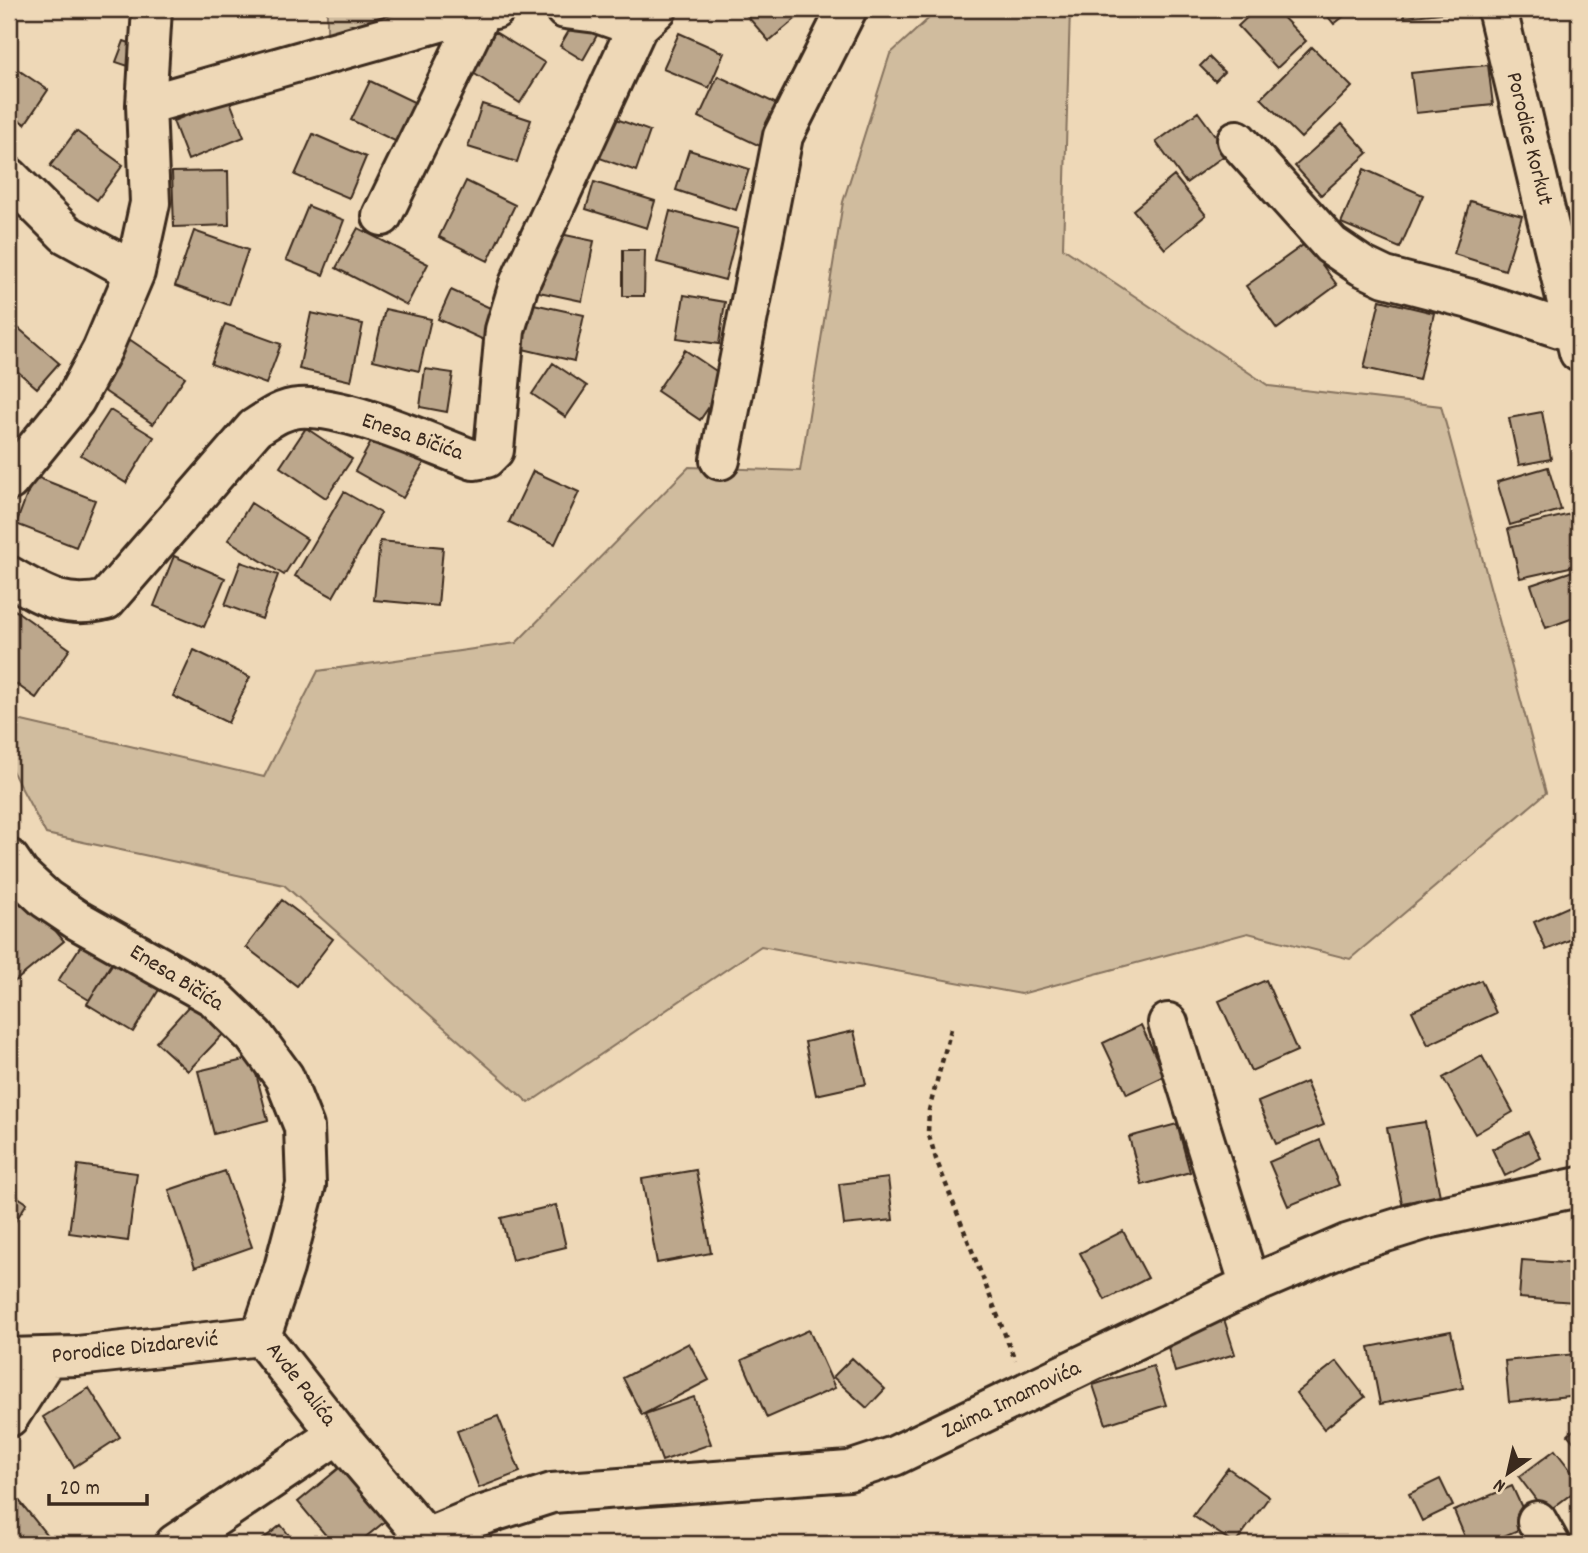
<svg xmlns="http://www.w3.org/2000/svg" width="1588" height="1553" font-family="Dekko,sans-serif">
	<rect width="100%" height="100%" fill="#eed8b7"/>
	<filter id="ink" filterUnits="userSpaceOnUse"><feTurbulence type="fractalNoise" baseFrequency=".0143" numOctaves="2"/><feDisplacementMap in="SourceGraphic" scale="14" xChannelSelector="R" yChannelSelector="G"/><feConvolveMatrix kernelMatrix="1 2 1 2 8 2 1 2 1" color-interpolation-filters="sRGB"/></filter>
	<g filter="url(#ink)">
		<!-- green -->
		<path fill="#d0bc9e" stroke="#86735e" stroke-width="2" d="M327,9h89l-89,36z
			M939,9h131l-7,239 206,138 172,20 105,387 -196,166 -102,-26 -227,61 -260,-48 -232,157 -245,-218 -238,-51 -37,-69v-47l255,59 54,-106 198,-28 173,-176 111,4 43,-269 47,-148z"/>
		<!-- building -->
		<path fill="#bca78c" stroke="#3b2a1e" stroke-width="2" d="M741,9h66l-38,32z
			M1256,9h19l31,32 -29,27 -39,-42z
			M1322,9h31l-19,15z
			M1403,9h66v1l-65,7z
			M577,17l23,13 -17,30 -23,-14z
			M495,32l50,31 -25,40 -50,-32z
			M679,33l45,20 -15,35 -46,-19z
			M124,41l20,7 -7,21 -21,-7z
			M1312,47l40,40 -51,51 -40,-40z
			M1209,57l15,15 -9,9 -15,-15z
			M1488,65l5,40 -77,8 -5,-40z
			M17,69l31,21 -23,34 -16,-11v-31z
			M718,76l63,30 -19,41 -63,-30z
			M370,81l48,23 -19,39 -48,-23z
			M229,99l15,38 -56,23 -15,-39z
			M482,104l49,16 -14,42 -49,-15z
			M1198,112l30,41 -42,30 -30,-41z
			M608,116l42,15 -14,40 -42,-15z
			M1342,124l26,29 -47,42 -26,-29z
			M76,131l47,34 -26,35 -47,-34z
			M313,134l53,23 -17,41 -54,-23z
			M689,150l60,19 -13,41 -60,-20z
			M1364,169l59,26 -23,53 -59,-25z
			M228,171l1,54 -55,2 -2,-55z
			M1174,176l32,39 -41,34 -32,-39z
			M466,181l49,24 -27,56 -49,-24z
			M594,182l61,19 -8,27 -61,-19z
			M1470,201l52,15 -17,54 -51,-16z
			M308,206l36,14 -21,55 -37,-15z
			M670,211l68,18 -13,51 -68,-18z
			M358,228l70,36 -21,41 -71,-37z
			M194,231l54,19 -19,55 -54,-19z
			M551,232l43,9 -12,60 -43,-9z
			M1306,243l31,42 -60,44 -31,-43z
			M623,250h22l-1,46h-21z
			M451,290l48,22 -13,29 -48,-22z
			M684,295l41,7 -6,42 -42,-6z
			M1380,300l54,13 -15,67 -55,-12z
			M520,301l64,14 -10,46 -64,-15z
			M385,309l46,10 -12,52 -46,-11z
			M311,313l52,11 -12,57 -52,-12z
			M9,320l50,43 -22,25 -28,-24z
			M225,324l56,20 -15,40 -55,-20z
			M129,339l56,38 -32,47 -56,-38z
			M685,350l43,29 -28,41 -43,-29z
			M553,363l34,23 -21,31 -34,-23z
			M425,369l28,4 -6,39 -27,-5z
			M110,410l44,27 -28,46 -45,-28z
			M1542,412l9,47 -32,6 -10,-47z
			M306,428l46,31 -26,39 -46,-31z
			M376,433l49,28 -22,37 -48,-27z
			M1548,467l13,43 -51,15 -13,-43z
			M533,471l46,21 -24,52 -46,-22z
			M34,476l61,24 -19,47 -60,-23z
			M344,492l37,21 -48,84 -38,-21z
			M251,503l56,36 -23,36 -56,-35z
			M1579,512v53l-59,13 -12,-49z
			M380,541l63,6 -5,59 -64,-6z
			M174,556l51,22 -21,49 -50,-21z
			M241,562l37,13 -16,44 -37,-14z
			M1579,569v47l-33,12 -15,-43z
			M15,610l55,39 -34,49 -27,-19v-60z
			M194,650l56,27 -22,46 -55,-27z
			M26,895l38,46 -50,41 -5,-6v-66z
			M282,900l51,39 -36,47 -51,-39z
			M1579,902v34l-33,14 -12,-28z
			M87,936l31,19 -29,45 -31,-19z
			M114,959l46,29 -27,44 -46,-28z
			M1266,980l31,71 -46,20 -32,-70z
			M1481,980l15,33 -68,32 -16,-34z
			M196,998l33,30 -41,43 -32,-29z
			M1141,1025l24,51 -38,18 -24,-51z
			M854,1031l12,53 -50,11 -11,-53z
			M1482,1056l31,56 -38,22 -32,-56z
			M252,1058l16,62 -54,14 -16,-63z
			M1306,1082l18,43 -48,19 -18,-42z
			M1425,1122l15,74 -38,7 -15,-75z
			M1177,1124l13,48 -48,13 -13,-48z
			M1528,1132l13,26 -36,18 -13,-27z
			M1320,1140l19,45 -51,21 -19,-44z
			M78,1165l59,8 -9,68 -59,-8z
			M696,1170l15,83 -54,10 -15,-84z
			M225,1171l27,76 -57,20 -26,-77z
			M888,1178l5,42 -49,5 -5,-41z
			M9,1191l18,12 -18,28z
			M556,1205l10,42 -54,13 -11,-42z
			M1123,1231l25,47 -43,22 -25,-47z
			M1522,1260l56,4 -3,38 -56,-4z
			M1224,1319l11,35 -60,18 -10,-36z
			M809,1330l26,58 -68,30 -25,-58z
			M1451,1331l12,57 -83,16 -11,-57z
			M689,1343l20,37 -67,35 -19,-37z
			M1575,1354l4,41 -70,7 -4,-41z
			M852,1358l33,31 -18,19 -34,-31z
			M1337,1361l28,36 -41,32 -28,-36z
			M1153,1366l13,39 -60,19 -13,-39z
			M89,1388l31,49 -46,30 -31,-50z
			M694,1397l17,47 -49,17 -17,-47z
			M498,1416l22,56 -41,16 -22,-57z
			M1579,1425v23l-11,-13z
			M1555,1450l24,31v7l-33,25 -27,-36z
			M343,1465l45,54 -31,25h-24l-35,-42z
			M1228,1468l41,29 -34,47 -42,-28z
			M1440,1479l13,27 -31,15 -13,-27z
			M1512,1486l18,39 -45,19h-17l-14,-33z
			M9,1488l45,56h-38l-7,-8z
			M281,1525l15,19h-39z"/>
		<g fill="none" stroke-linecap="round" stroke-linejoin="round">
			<!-- minor casing -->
			<g stroke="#3b2a1e" stroke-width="44">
				<path id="minor" d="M565,9l32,4 40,14
					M1497,9l82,343
					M146,105l336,-95 13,-1
					M1237,140l94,105 31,21 23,11 85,22 105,34
					M9,177l57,57 69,38
					M382,216l100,-206
					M720,460l63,-324 64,-127
					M9,481l66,-81 27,-50 33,-78 15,-69 -4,-98 6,-96
					M9,576c35,20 56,34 97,24l149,-172c14,-9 27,-19 44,-20 48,-3 129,35 175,52l12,-2 8,-8 11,-120 14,-46 118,-257 20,-18
					M9,859l11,16 26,24 31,21 137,77 40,39 30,41 20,50 2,58 -22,83 -23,68
					M1168,1023l82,263
					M261,1336l77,98 88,104 1,6
					M9,1358l68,-2 184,-20
					M9,1417l37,-58
					M1537,1521l13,23
					M426,1538l51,-21 75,-24 297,-22 45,-15 343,-165 110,-47 80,-25 152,-32
					M175,1544l163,-110"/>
			</g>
			<!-- path -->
			<path stroke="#3b2a1e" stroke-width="4.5" stroke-dasharray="5 5" stroke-linecap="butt" d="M951,1029l-22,81 -1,22 8,27 79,201"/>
			<!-- minor -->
			<use href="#minor" stroke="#eed8b7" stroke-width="38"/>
		</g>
	</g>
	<g text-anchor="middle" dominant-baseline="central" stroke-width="7" stroke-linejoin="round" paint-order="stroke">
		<!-- street labels -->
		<g font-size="23" fill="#3b2a1e" stroke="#eed8b7">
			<text transform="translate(1528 139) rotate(76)">Porodice Korkut</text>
			<text transform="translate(412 438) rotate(19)">Enesa Bičića</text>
			<text transform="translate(176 979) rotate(32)">Enesa Bičića</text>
			<text transform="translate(135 1349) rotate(-6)">Porodice Dizdarević</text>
			<text transform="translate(300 1385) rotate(52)">Avde Palića</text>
			<text transform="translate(1012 1401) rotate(-26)">Zaima Imamovića</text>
		</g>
	</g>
	<!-- margin -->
	<rect width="1588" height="1553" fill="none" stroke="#eed8b7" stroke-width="35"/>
	<rect x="18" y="18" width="1553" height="1518" fill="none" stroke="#3b2a1e" stroke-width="2.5" filter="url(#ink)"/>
	<!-- north arrow -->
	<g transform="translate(1508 1473) rotate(214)" stroke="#eed8b7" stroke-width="5" paint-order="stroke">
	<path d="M0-5L12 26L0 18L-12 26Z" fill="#3b2a1e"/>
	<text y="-10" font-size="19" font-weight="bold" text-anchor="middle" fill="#3b2a1e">N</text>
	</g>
	<!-- scale -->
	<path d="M49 1494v10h98v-10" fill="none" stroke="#3b2a1e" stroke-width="3.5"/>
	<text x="60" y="1494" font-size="21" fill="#3b2a1e" stroke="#eed8b7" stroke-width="5" paint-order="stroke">20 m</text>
</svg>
